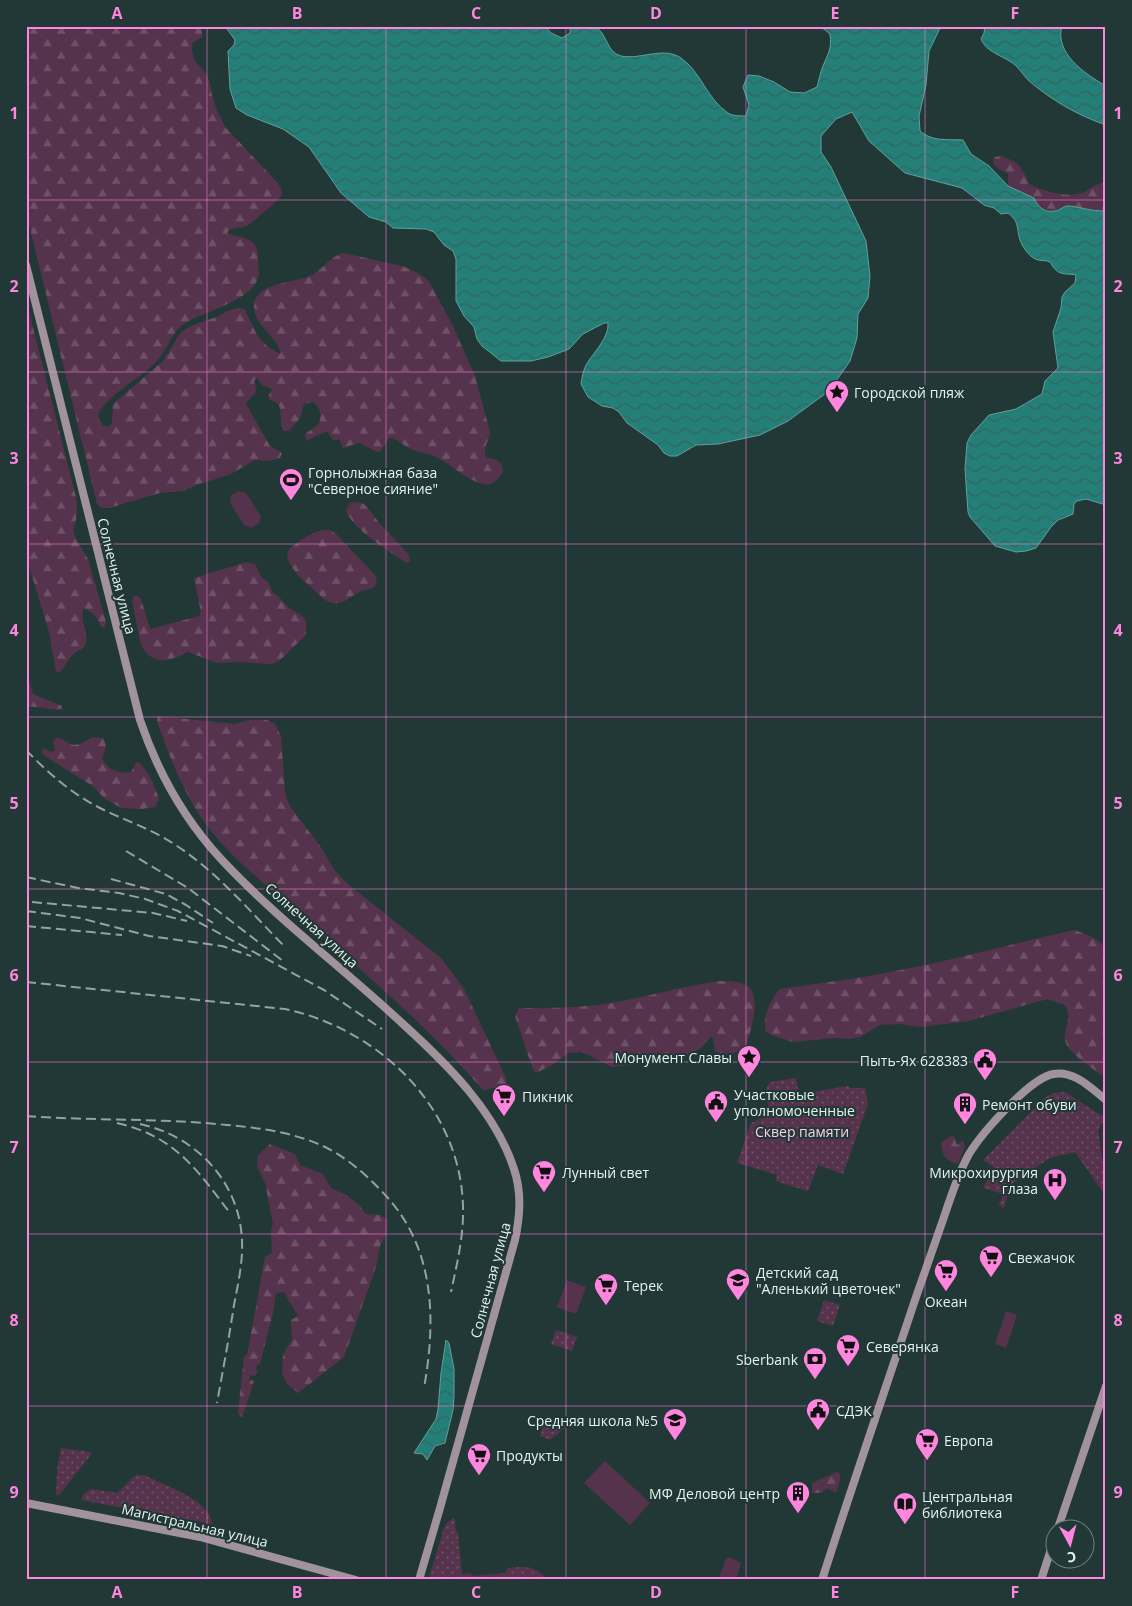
<svg xmlns="http://www.w3.org/2000/svg" width="1132" height="1606" font-family="'Open Sans',sans-serif">
	<defs>
		<pattern id="grass-dots" width="8" height="8" patternUnits="userSpaceOnUse" patternTransform="scale(1.25)"><rect width="8" height="8" fill="#56334c"/><path d="M2 2h.1M6 6h.1" fill="none" stroke="#6e5166" stroke-width="1.8" stroke-linecap="round"/></pattern>
		<pattern id="forest-firs" width="22" height="20" patternUnits="userSpaceOnUse" patternTransform="scale(1.25)"><rect width="22" height="20" fill="#56334c"/><path d="M5 1l3.5 6h-7zM16 11l3.5 6h-7z" fill="#6e5166"/></pattern>
		<pattern id="water-waves" width="16" height="10" patternUnits="userSpaceOnUse" patternTransform="scale(1.25)"><rect width="16" height="10" fill="#237f77"/><path d="M0 5q4-4 8 0t8 0" fill="none" stroke="#346460"/></pattern>
	</defs>
	<rect width="100%" height="100%" fill="#223836"/>
	<!-- grass -->
	<path fill="url(#grass-dots)" d="M796,1078l3,16 49,-8 2,2h15l3,16 -25,70 -25,-9 -9,24 -2,2 -31,-10 1,-6 -40,-12 14,-40 17,-8c3,-11 -7,-21 2,-33z
		M1065,1092l40,26 -7,12 8,56 -4,5 -27,-39 -25,6 -40,27 -6,23 -5,-3 4,-11 -20,-6 11,-21 -11,-7 63,-63 8,-4z
		M824,1300l16,5 -7,21 -16,-5z
		M556,1330l21,7 -5,14 -21,-7z
		M545,1420l21,7 -16,13 -10,-4z
		M61,1448l30,4v3l-32,40h-3l1,-25z
		M137,1475h7c18,9 68,26 68,49l-131,-24 3,-6 7,-5 26,4 15,-15z
		M453,1518l2,1 1,13 2,1 4,41 7,-1 5,3 31,-3 3,-5c16,-2 30,-2 39,12h-117l-1,-3 16,-52z"/>
	<!-- forest -->
	<path fill="url(#forest-firs)" d="M26,26h174l3,10 -2,2 -8,4c-5,20 11,24 16,38 2,5 2,10 3,15 3,12 8,22 14,33l48,51c4,5 10,10 7,17 -1,3 -31,29 -35,30 -5,2 -11,2 -16,3l-3,4c8,4 18,3 25,9 6,5 6,14 6,21 0,4 1,8 1,11 -3,26 -55,37 -74,49 -11,7 -15,19 -22,30 -15,23 -45,33 -62,56 -5,6 -2,11 2,17h6l3,-3 1,-19 50,-43 18,-29 12,-7 26,-9 8,-5 11,-3 6,1c14,23 9,31 37,45 -4,-17 -22,-26 -26,-41 -8,-32 40,-29 57,-38 12,-7 18,-18 31,-22l59,13 14,6 12,8 24,44 23,52 15,56c-1,11 -9,16 -3,26 9,0 16,4 16,13 -2,4 -6,10 -10,12 -14,8 -42,-19 -55,-25 -9,-5 -20,-5 -29,-10 -6,-3 -13,-10 -20,-10l-8,13 -4,1 -18,-9 -16,5 -3,-8h-7l-6,-9 -21,10 -1,-6c4,-5 10,-7 13,-11 5,-7 2,-18 -5,-22l-9,2 -4,14 -11,13h-5c-6,-9 -1,-24 -7,-28 -3,-2 -6,-2 -8,-4v-5l3,-4 -1,-2 -8,-2 -6,-8 -3,3c5,16 -1,11 -8,23l24,42 12,7 -2,5 -11,3 -14,-1 -26,15 -30,9 -16,7 -23,2 -51,15h-8l-4,-4 -71,-292z
		M1001,156c19,7 21,11 28,28 12,7 42,15 55,8 7,-4 13,-8 22,-10v29l-19,-1 -20,-5 -13,6 -13,-2 -21,-17 -12,-6v-12c-6,-5 -15,-5 -15,-14l2,-3z
		M26,300l50,197c2,12 1,22 -3,34l4,10 11,18 18,63 -1,6 -4,-1c-3,-8 -8,-15 -17,-19 -5,12 4,22 2,33 0,3 -2,6 -4,8 -14,6 -13,13 -22,23h-4l-7,-40 -23,-76z
		M357,502l7,2 3,3 13,17 29,31 1,7 -3,1 -4,-2c-15,-11 -52,-33 -57,-51l4,-7z
		M324,530h6l6,4 39,41c6,15 -7,13 -16,17 -12,7 -19,16 -34,8 -9,-9 -43,-34 -37,-48 1,-4 5,-6 8,-8 8,-7 18,-12 28,-14z
		M247,562l8,2 7,14 6,4 5,11 6,4 10,11 13,8 4,5v14l-27,26 -7,3 -34,-2 -21,1 -29,-11c-18,9 -35,15 -47,-7l-9,-45 2,-4h4l3,3 9,30 49,-13 2,-4 -7,-34z
		M26,671l7,23 29,12 -1,4 -35,-4z
		M158,716l77,8 14,-4h18l8,4 6,12 4,56 4,13 31,41 15,25 14,14 92,73 23,31 41,87 2,6 -2,4 -22,4c-59,-69 -131,-126 -197,-187 -29,-26 -61,-51 -83,-83 -21,-30 -34,-65 -46,-99z
		M93,737l10,1c5,9 2,12 -1,20 5,12 16,16 29,14l5,-9 3,-1c10,10 16,24 20,37l-4,8 -13,2 -21,-1 -17,-10 -10,-11 -49,-31 -3,-3 1,-5 8,4 4,-2 -2,-8 3,-4c6,0 7,2 12,5 9,5 18,-2 25,-6z
		M1073,930c10,2 26,9 33,19v129c-10,-7 -40,-26 -41,-38 -1,-14 8,-21 0,-35l-18,-6 -78,22 -49,6 -21,-3 -19,1 -20,12 -11,2 -16,-1 -40,4 -20,-6 -7,-4c-4,-15 4,-31 14,-43l84,-12 67,-13z
		M720,981c8,0 19,0 27,5 15,10 4,45 -1,60 -9,7 -20,11 -31,5l-2,-12 -2,-3 -11,13 -20,9 -68,9 -30,-15 -13,1 -17,12 -16,8 -3,-3 -18,-54 4,-8c31,0 61,0 92,-5 36,-6 72,-17 109,-22z
		M954,1136l3,9 6,-5 2,7 -7,17c-12,-3 -16,-9 -17,-21l8,-6z
		M270,1144l25,10 5,11 23,9 8,14 15,7 12,9 8,10 14,1 8,5 -1,13 -7,13 -4,21 -32,90 -46,36 -11,-9 -5,-11 1,-18 9,-16 -1,-19 7,-4 -14,-24 -8,1 -3,20 -13,51 -3,1 -1,4 2,1 -3,6 -4,-1 -2,4 5,2 -12,37 -4,-5 6,-57 3,-1 18,-98 7,-4 -1,-24 2,-5 -8,-41 -8,-17 1,-11z
		M837,1472l3,2v6l-4,13 -9,-5 -6,5h-9v-10z"/>
	<!-- pitch -->
	<path fill="#56334c" d="M239,491l7,2 15,23 -2,7 -8,5 -7,-3 -14,-22 1,-8z
		M567,1280l19,7 -10,27 -19,-7z
		M1006,1311l11,4 -11,33 -11,-4z
		M605,1461l45,42 -20,22 -46,-42z
		M729,1557l12,6 -5,17h-18l8,-21z"/>
	<!-- water -->
	<path fill="url(#water-waves)" stroke="#5da29b" d="M225,26h320l6,7 11,5 8,-5v-7c7,0 17,-2 23,0 15,5 12,26 28,30 20,4 42,-10 60,2 20,14 26,41 47,55 4,3 13,3 18,3l3,-11 -6,-18 5,-12 11,1 15,6 16,10 14,1 13,-6c2,-7 3,-14 6,-21 5,-13 9,-16 7,-32l-6,-5 -13,-3h130l-12,25 -3,34 -7,31 1,15c13,11 27,8 43,9l8,14 18,12 19,20 26,12c4,9 10,15 21,13 6,-1 9,-6 15,-5 14,2 20,5 36,5v294l-20,-6 -9,2 -3,3 -1,10 -15,6 -7,7 -15,21 -10,3 -10,1 -21,-6 -25,-29 -2,-5 -3,-43 2,-26 4,-8 18,-20 27,-6 26,-15 3,-13 13,-13 -5,-36 8,-24 1,-11 3,-5 10,-9 1,-8c-8,-2 -15,1 -21,-6 -3,-2 -3,-5 -5,-7 -4,-2 -8,-1 -12,-2 -8,-2 -15,-12 -18,-20 -4,-12 0,-18 -12,-27l-7,1 -7,-6 -10,-3 -22,-17 -57,-15 -36,-32 -17,-29 -16,7 -15,17v16l10,15 35,74 4,35 -2,22 -10,16 -1,24 -7,23 -21,30 -41,30 -28,14 -42,9 -22,1 -19,11h-7l-6,-3 -6,-8 -31,-22 -8,-11 -6,-4 -11,-2 -14,-9 -7,-13c1,-6 2,-13 5,-19 7,-12 23,-27 22,-42h-4l-21,11 -14,15 -21,8 -17,4h-30l-19,-15 -5,-7 -3,-12 -10,-11 -8,-15v-42l-3,-8 -9,-6 -10,-13 -8,-3 -33,-1 -7,-6 -17,-5 -28,-24 -32,-46 -26,-18 -36,-14 -11,-7 -6,-19 -2,-38 6,-6 1,-5z
		M985,26h77c-8,27 23,48 44,60v39c-29,-10 -53,-24 -77,-44 -6,-6 -11,-15 -18,-19 -10,-7 -25,-10 -30,-23l3,-6z
		M446,1340l3,3 5,26v27l-1,14 -8,33 -10,3 -8,14 -4,-6 -9,-1 22,-34 2,-10 3,-36z"/>
	<g fill="none" stroke-linecap="round" stroke-linejoin="round">
		<!-- secondary -->
		<path stroke="#a0939c" stroke-width="8" d="M26,265l114,455c18,53 43,98 81,139 56,60 122,109 182,165 44,40 92,87 111,145 8,24 6,47 1,71l-75,268 -21,72
			M26,1503l174,34 156,43
			M1058,1528l48,-142
			M822,1580c30,-94 62,-187 93,-280 10,-28 19,-55 29,-83 7,-21 14,-43 25,-63 13,-21 60,-75 84,-80 21,-4 38,14 53,26
			M1041,1580l13,-40"/>
		<!-- rail -->
		<path stroke="#92a3a1" stroke-width="2" stroke-dasharray="10 5" stroke-linecap="butt" d="M26,750c21,22 45,43 72,57 25,13 52,21 76,37 42,27 74,65 109,101
			M126,851l62,37 95,73
			M26,877l52,11 41,5 26,6 33,12 146,79 58,39
			M111,879l55,15 20,11 27,18
			M32,902l121,11 34,8
			M26,911l54,7 69,18 73,10 29,10
			M26,926l96,9
			M26,982l259,27c93,20 175,97 178,197 1,29 -6,58 -12,86
			M26,1116c67,5 134,2 201,9 33,3 65,7 96,21 25,12 46,31 65,52 47,53 48,123 36,190
			M117,1123c58,13 80,47 113,90
			M140,1124c56,12 100,58 102,117 1,21 -4,43 -8,64 -5,33 -11,65 -17,98"/>
	</g>
	<!-- grid -->
	<path fill="none" stroke="#ff85df" stroke-width="1" stroke-opacity="0.55" d="M207,26v1554M386,26v1554M566,26v1554M746,26v1554M925,26v1554M26,200h1080M26,372h1080M26,544h1080M26,717h1080M26,889h1080M26,1062h1080M26,1234h1080M26,1406h1080"/>
	<!-- icons -->
	<defs>
		<g id="sight-pin" transform="scale(1.25)"><path d="M0 17L-7.5 6A9.5 9.5 0 1 1 7.5 6Z" fill="#ff85df" stroke="#223836"/><path d="M0-6L1.8-2.2L6-1.7L2.9 1.2L3.7 5.4L0 3.3L-3.7 5.4L-2.9 1.2L-6-1.7L-1.8-2.2Z" fill="#111"/></g>
		<g id="stadium-pin" transform="scale(1.25)"><path d="M0 17L-7.5 6A9.5 9.5 0 1 1 7.5 6Z" fill="#ff85df" stroke="#223836"/><path d="M0-5a6.5 5 0 1 0 0 10a6.5 5 0 1 0 0-10ZM-3.5-1.8h7v3.6h-7Z" fill="#111"/></g>
		<g id="civic-pin" transform="scale(1.25)"><path d="M0 17L-7.5 6A9.5 9.5 0 1 1 7.5 6Z" fill="#ff85df" stroke="#223836"/><path d="M-.6-6.5H3V-4.5H.6V-3L4-1V1h2V6H-6V1h2V-1L-.6-3ZM-1.2 2.5V6h2.4V2.5Z" fill="#111"/></g>
		<g id="supermarket-pin" transform="scale(1.25)"><path d="M0 17L-7.5 6A9.5 9.5 0 1 1 7.5 6Z" fill="#ff85df" stroke="#223836"/><path d="M-6-5.5h2.5l.6 2H6L4.5 2H-2.5L-4.4-4H-6ZM-1.5 3.2a1.3 1.3 0 1 0 .1 0ZM3 3.2a1.3 1.3 0 1 0 .1 0Z" fill="#111"/></g>
		<g id="building-pin" transform="scale(1.25)"><path d="M0 17L-7.5 6A9.5 9.5 0 1 1 7.5 6Z" fill="#ff85df" stroke="#223836"/><path d="M-4-6H4V6H1V3H-1V6H-4ZM-2.5-4.3h1.7v1.8h-1.7ZM.8-4.3h1.7v1.8H.8ZM-2.5-1h1.7V.8h-1.7ZM.8-1h1.7V.8H.8Z" fill="#111"/></g>
		<g id="hospital-pin" transform="scale(1.25)"><path d="M0 17L-7.5 6A9.5 9.5 0 1 1 7.5 6Z" fill="#ff85df" stroke="#223836"/><path d="M-5-5h3v3.5h4V-5h3V5h-3V1.5h-4V5h-3Z" fill="#111"/></g>
		<g id="school-pin" transform="scale(1.25)"><path d="M0 17L-7.5 6A9.5 9.5 0 1 1 7.5 6Z" fill="#ff85df" stroke="#223836"/><path d="M0-5L7-2L0 1L-7-2ZM-4 1L0 2.5L4 1V4Q0 6-4 4Z" fill="#111"/></g>
		<g id="bank-pin" transform="scale(1.25)"><path d="M0 17L-7.5 6A9.5 9.5 0 1 1 7.5 6Z" fill="#ff85df" stroke="#223836"/><path d="M-6-4H6V4H-6ZM0-2.3a2.3 2.3 0 1 0 0 4.6a2.3 2.3 0 1 0 0-4.6Z" fill="#111"/></g>
		<g id="library-pin" transform="scale(1.25)"><path d="M0 17L-7.5 6A9.5 9.5 0 1 1 7.5 6Z" fill="#ff85df" stroke="#223836"/><path d="M-6-4Q-3-5.5-.7-3.5V5Q-3 3-6 4ZM6-4Q3-5.5 .7-3.5V5Q3 3 6 4Z" fill="#111"/></g>
	</defs>
	<g fill-rule="evenodd">
		<use href="#sight-pin" x="837" y="392"/>
		<use href="#stadium-pin" x="291" y="480"/>
		<use href="#sight-pin" x="749" y="1057"/>
		<use href="#civic-pin" x="985" y="1060"/>
		<use href="#supermarket-pin" x="504" y="1096"/>
		<use href="#civic-pin" x="716" y="1102"/>
		<use href="#building-pin" x="965" y="1104"/>
		<use href="#supermarket-pin" x="544" y="1172"/>
		<use href="#hospital-pin" x="1055" y="1180"/>
		<use href="#supermarket-pin" x="991" y="1257"/>
		<use href="#supermarket-pin" x="946" y="1271"/>
		<use href="#school-pin" x="738" y="1280"/>
		<use href="#supermarket-pin" x="606" y="1285"/>
		<use href="#supermarket-pin" x="848" y="1346"/>
		<use href="#bank-pin" x="815" y="1359"/>
		<use href="#civic-pin" x="818" y="1410"/>
		<use href="#school-pin" x="675" y="1420"/>
		<use href="#supermarket-pin" x="927" y="1440"/>
		<use href="#supermarket-pin" x="479" y="1455"/>
		<use href="#building-pin" x="798" y="1493"/>
		<use href="#library-pin" x="905" y="1504"/>
	</g>
	<g text-anchor="middle" dominant-baseline="central" stroke-width="4" stroke-linejoin="round" paint-order="stroke">
		<!-- poi labels -->
		<g font-size="14" fill="#e4f2f0" stroke="#223836" text-anchor="start">
			<text x="854" y="392">Городской пляж</text>
			<text x="308" y="472">Горнолыжная база<tspan x="308" dy="16">"Северное сияние"</tspan></text>
			<text x="732" y="1057" text-anchor="end">Монумент Славы</text>
			<text x="968" y="1060" text-anchor="end">Пыть-Ях 628383</text>
			<text x="734" y="1094">Участковые<tspan x="734" dy="16">уполномоченные</tspan></text>
			<text x="522" y="1096">Пикник</text>
			<text x="982" y="1104">Ремонт обуви</text>
			<text x="562" y="1172">Лунный свет</text>
			<text x="1038" y="1172" text-anchor="end">Микрохирургия<tspan x="1038" dy="16">глаза</tspan></text>
			<text x="1008" y="1257">Свежачок</text>
			<text x="756" y="1272">Детский сад<tspan x="756" dy="16">"Аленький цветочек"</tspan></text>
			<text x="624" y="1285">Терек</text>
			<text x="946" y="1301" text-anchor="middle">Океан</text>
			<text x="866" y="1346">Северянка</text>
			<text x="798" y="1359" text-anchor="end">Sberbank</text>
			<text x="836" y="1410">СДЭК</text>
			<text x="658" y="1420" text-anchor="end">Средняя школа №5</text>
			<text x="944" y="1440">Европа</text>
			<text x="496" y="1455">Продукты</text>
			<text x="780" y="1493" text-anchor="end">МФ Деловой центр</text>
			<text x="922" y="1496">Центральная<tspan x="922" dy="16">библиотека</tspan></text>
		</g>
		<!-- street labels -->
		<g font-size="14" fill="#e4f2f0" stroke="#223836">
			<text transform="translate(117 576) rotate(76)">Солнечная улица</text>
			<text transform="translate(312 925) rotate(42)">Солнечная улица</text>
			<text transform="translate(490 1280) rotate(-75)">Солнечная улица</text>
			<text transform="translate(195 1525) rotate(13)">Магистральная улица</text>
		</g>
		<!-- park labels -->
		<g font-size="14" fill="#f6d0ea" stroke="#223836">
			<text x="802" y="1131">Сквер памяти</text>
		</g>
	</g>
	<!-- border -->
	<rect width="1132" height="1606" fill="none" stroke="#223836" stroke-width="55"/>
	<!-- north arrow -->
	<g transform="translate(1070 1544) rotate(173)"><circle r="24" fill="#223836" stroke="#708280"/>
	<path d="M0-4L9 19L0 12L-9 19Z" fill="#ff85df"/>
	<text y="-8" font-size="14" font-weight="bold" text-anchor="middle" fill="#e4f2f0">С</text>
	</g>
	<rect x="28" y="28" width="1076" height="1550" fill="none" stroke="#ff85df" stroke-width="2"/>
	<g font-size="16" text-anchor="middle" font-weight="bold" fill="#ff85df">
		<text x="117" y="19">A</text>
		<text x="297" y="19">B</text>
		<text x="476" y="19">C</text>
		<text x="656" y="19">D</text>
		<text x="835" y="19">E</text>
		<text x="1015" y="19">F</text>
		<text x="14" y="119">1</text>
		<text x="1118" y="119">1</text>
		<text x="14" y="292">2</text>
		<text x="1118" y="292">2</text>
		<text x="14" y="464">3</text>
		<text x="1118" y="464">3</text>
		<text x="14" y="636">4</text>
		<text x="1118" y="636">4</text>
		<text x="14" y="809">5</text>
		<text x="1118" y="809">5</text>
		<text x="14" y="981">6</text>
		<text x="1118" y="981">6</text>
		<text x="14" y="1153">7</text>
		<text x="1118" y="1153">7</text>
		<text x="14" y="1326">8</text>
		<text x="1118" y="1326">8</text>
		<text x="14" y="1498">9</text>
		<text x="1118" y="1498">9</text>
		<text x="117" y="1598">A</text>
		<text x="297" y="1598">B</text>
		<text x="476" y="1598">C</text>
		<text x="656" y="1598">D</text>
		<text x="835" y="1598">E</text>
		<text x="1015" y="1598">F</text>
	</g>
</svg>
